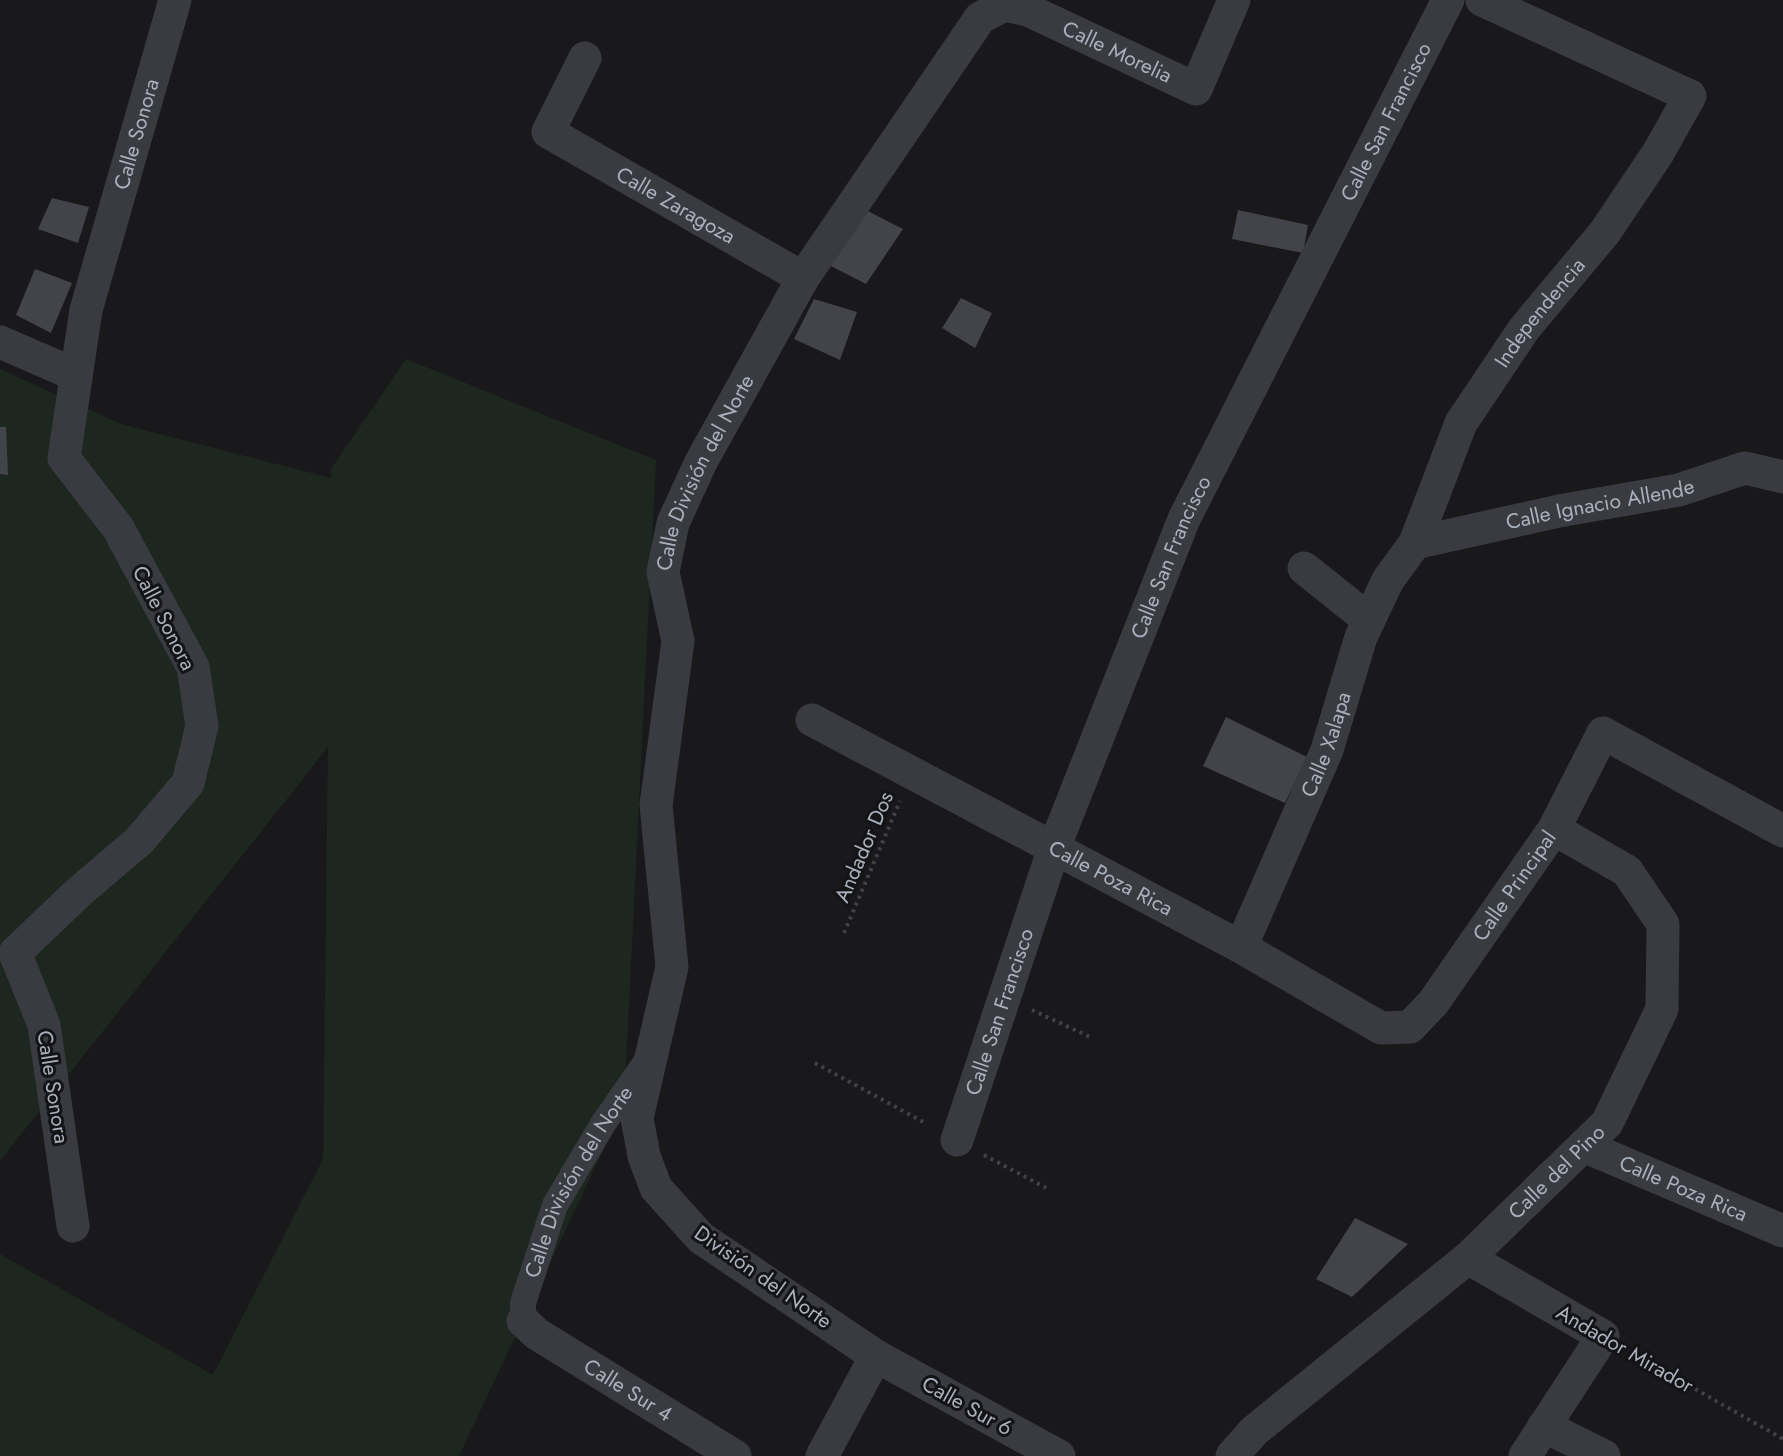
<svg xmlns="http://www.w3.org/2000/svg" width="1783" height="1456" font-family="Jost,sans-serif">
	<rect width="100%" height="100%" fill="#19191b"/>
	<!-- green -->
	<path fill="#1e271f" d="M406,359l250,101 -32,646 -165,350h-459v-202l213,121 110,-216 5,-412 -328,414v-792l121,55 210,54v-9z"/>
	<!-- building -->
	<path fill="#434449" d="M52,198l37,9 -11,36 -40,-14z
		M860,207l43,22 -37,55 -41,-21z
		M1238,210l70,15 -5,28 -71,-14z
		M35,269l37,14 -21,50 -35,-18z
		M961,298l31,15 -17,35 -33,-20z
		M814,299l43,13 -17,48 -46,-21z
		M0,427h6l2,48 -8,-1z
		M1226,717l81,40 -22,46 -82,-37z
		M1355,1218l53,26 -56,53 -36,-18z"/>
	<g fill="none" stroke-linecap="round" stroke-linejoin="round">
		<!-- path -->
		<path stroke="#3f4248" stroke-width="4" stroke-dasharray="3 4.5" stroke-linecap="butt" d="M844,933l56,-132
			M1032,1010l58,27
			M815,1063l112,61
			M984,1155l66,35
			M1630,1352l153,87"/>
		<!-- pedestrian -->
		<path stroke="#393b41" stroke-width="26" id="s1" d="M523,1321v-18l32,-98 48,-81 43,-62"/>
		<!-- minor -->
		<g stroke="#393b41" stroke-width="33">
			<path id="s2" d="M585,58l-37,74 255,146"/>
			<path d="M0,342l76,33"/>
			<path id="s3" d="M1415,543l144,-32 120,-21 66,-22 38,9"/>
			<path d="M1304,568l65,52"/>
			<path id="s4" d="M812,720l429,227 140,81 29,-1 23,-24 121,-174 49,-96 180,98"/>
			<path id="s5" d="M1241,947l86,-197 34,-113 27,-57 27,-37 46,-120 63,-94 81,-97 53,-79 32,-57 -208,-96"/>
			<path id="s6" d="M957,1140l97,-292 130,-329 264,-519"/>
			<path id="s7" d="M1584,1146l199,85"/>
			<path id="s8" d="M73,1226l-29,-201 -29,-72 65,-62 59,-50 49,-58 14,-57 -9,-59 -75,-139 -54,-70 22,-148 89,-310"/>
			<path d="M1468,1258l135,78 -78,120"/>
			<path id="s9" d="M523,1321l14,13 198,122"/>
			<path d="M1544,1426l60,30"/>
			<path d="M822,1456l54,-100"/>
			<path id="s10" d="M1059,1456l-183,-100 -175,-118 -45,-50 -12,-32 -7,-38 35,-151 -16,-162 22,-164 -15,-69 10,-49 28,-61 102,-184 177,-260 24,-13 24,5 168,79 38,-89"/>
			<path id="s11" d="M1232,1456l22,-25 214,-173 139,-135 55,-114 1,-85 -36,-53 -73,-42"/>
		</g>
	</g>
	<g text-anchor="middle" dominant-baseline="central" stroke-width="6" stroke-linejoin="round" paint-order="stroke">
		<!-- street labels -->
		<g font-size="21" fill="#aab1bc" stroke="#141417">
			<text stroke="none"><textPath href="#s10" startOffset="1906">Calle Morelia</textPath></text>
			<text stroke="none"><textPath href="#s6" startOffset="1107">Calle San Francisco</textPath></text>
			<text stroke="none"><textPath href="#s8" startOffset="1221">Calle Sonora</textPath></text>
			<text stroke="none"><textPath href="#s2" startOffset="230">Calle Zaragoza</textPath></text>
			<text stroke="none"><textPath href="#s5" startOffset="706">Independencia</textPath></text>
			<text stroke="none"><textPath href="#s10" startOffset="1222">Calle División del Norte</textPath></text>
			<text stroke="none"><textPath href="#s3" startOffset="189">Calle Ignacio Allende</textPath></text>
			<text stroke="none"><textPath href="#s6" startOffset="621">Calle San Francisco</textPath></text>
			<text transform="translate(164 618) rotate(63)">Calle Sonora</text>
			<text stroke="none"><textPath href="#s5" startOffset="220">Calle Xalapa</textPath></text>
			<text transform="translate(864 847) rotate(-67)">Andador Dos</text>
			<text stroke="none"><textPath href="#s4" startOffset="338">Calle Poza Rica</textPath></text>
			<text stroke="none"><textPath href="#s4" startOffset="852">Calle Principal</textPath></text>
			<text stroke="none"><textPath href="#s6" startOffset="135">Calle San Francisco</textPath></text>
			<text transform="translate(53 1087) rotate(81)">Calle Sonora</text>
			<text stroke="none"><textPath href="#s11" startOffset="432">Calle del Pino</textPath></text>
			<text stroke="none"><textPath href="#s1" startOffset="152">Calle División del Norte</textPath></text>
			<text stroke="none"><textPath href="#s7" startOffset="108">Calle Poza Rica</textPath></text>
			<text transform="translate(763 1277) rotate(35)">División del Norte</text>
			<text transform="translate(1625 1349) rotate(30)">Andador Mirador</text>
			<text stroke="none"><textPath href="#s9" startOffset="126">Calle Sur 4</textPath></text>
			<text transform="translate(967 1406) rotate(29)">Calle Sur 6</text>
		</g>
	</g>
</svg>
